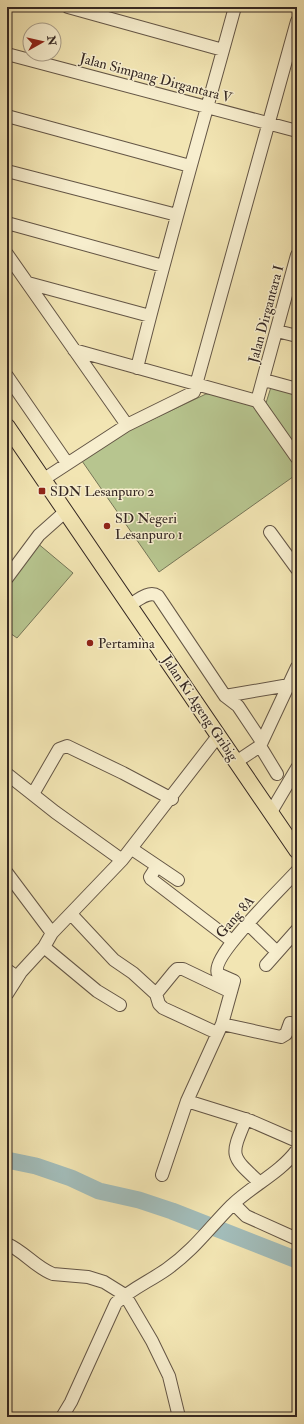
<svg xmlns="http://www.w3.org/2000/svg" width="304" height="1424" font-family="'IM FELL Double Pica',serif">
	<rect width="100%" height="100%" fill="#f2e5b3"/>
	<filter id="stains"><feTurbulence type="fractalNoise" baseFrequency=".005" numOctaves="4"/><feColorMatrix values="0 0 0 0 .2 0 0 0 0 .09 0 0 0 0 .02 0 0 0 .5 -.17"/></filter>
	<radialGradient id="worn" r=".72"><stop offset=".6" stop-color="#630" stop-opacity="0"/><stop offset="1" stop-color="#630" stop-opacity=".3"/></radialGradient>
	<!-- green -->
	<path fill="#b7c58f" stroke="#767658" d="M271,387l26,7v55l-31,-46z
		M206,394h6l44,13 41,57v10l-138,98 -77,-111 46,-30z
		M36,542l37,31 -56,65 -10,-7v-51z"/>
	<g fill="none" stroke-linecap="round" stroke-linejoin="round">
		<!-- river -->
		<path stroke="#a2bcb9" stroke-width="17" d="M7,1160l29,6 35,12 28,13 40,9 33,11 125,49"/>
		<!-- minor casing -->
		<g stroke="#645646" stroke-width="14">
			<path id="minor" d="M68,7l155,43
				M7,54l290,77
				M7,116l183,50
				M7,171l170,44
				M7,223l156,43
				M7,254l120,171
				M28,283l122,33
				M277,331l20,5
				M74,350l183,51 40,-146
				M137,368c30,-121 65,-241 98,-361
				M7,376l60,87
				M264,380l33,9
				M257,401l40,57
				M44,479l83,-54 67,-33 103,-371
				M270,532l27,37
				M7,578l32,-43 27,-24
				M130,605c8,-5 19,-15 28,-9l67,100 13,10 24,36
				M225,696l64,-11
				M260,746l17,28
				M236,762l24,-16 37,-79
				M7,774l48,38 67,48
				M33,794l26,-45 8,-3 56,27 49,26
				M271,812l26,-44
				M132,849l46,31
				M157,866l-7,11 1,2 81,62
				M7,873l45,60 -8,14 53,44 23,14
				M71,914l43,46 19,13 23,21 3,10 4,4 54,25
				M248,924l29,28
				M52,933l70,-73 96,-124
				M266,965l31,-35
				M7,970l10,7
				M7,994l14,-22 23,-25
				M156,994l18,-22 3,-3h6l48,23
				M222,1024l12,-43 -16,-7c-9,-17 66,-88 79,-103
				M187,1101l64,20 46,20
				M246,1119c-16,38 -16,36 14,64
				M162,1175l25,-74 35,-77 59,13 5,-3 4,-11 7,1
				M234,1204l12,12 51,23
				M7,1244c17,7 29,24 46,30l35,3 16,5 21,13 27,46 17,35 10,41
				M62,1417l9,-15 45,-99c15,-14 34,-22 51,-34 27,-19 42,-41 65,-64 21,-20 48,-32 65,-55"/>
		</g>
		<!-- major casing -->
		<g stroke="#342722" stroke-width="17">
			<path id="major" d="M7,426l290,425"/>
		</g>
		<!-- minor -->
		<use href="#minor" stroke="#f7eece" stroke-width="12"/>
		<!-- major -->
		<use href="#major" stroke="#f2e5b3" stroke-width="15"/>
	</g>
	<!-- markers -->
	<g fill="#8f2418" stroke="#f7eece" stroke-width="1.5">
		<rect x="38" y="487" width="8" height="8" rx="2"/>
		<circle cx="107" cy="526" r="4"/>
		<circle cx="90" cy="643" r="4"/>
	</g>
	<g text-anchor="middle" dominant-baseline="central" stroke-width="3" stroke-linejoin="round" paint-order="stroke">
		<!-- street labels -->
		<g font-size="14" fill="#342722" stroke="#f7eece">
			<text transform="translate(156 78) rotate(15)">Jalan Simpang Dirgantara V</text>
			<text transform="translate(266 314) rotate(-75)">Jalan Dirgantara I</text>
			<text transform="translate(200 708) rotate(56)">Jalan Ki Ageng Gribig</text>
			<text transform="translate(235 917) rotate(-49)">Gang 8A</text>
		</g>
		<!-- poi labels -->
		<g font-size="14" fill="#342722" stroke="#f7eece" text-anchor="start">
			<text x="50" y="491">SDN Lesanpuro 2</text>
			<text x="115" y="518">SD Negeri<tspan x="115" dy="16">Lesanpuro 1</tspan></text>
			<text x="98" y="643">Pertamina</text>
		</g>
	</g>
	<!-- margin -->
	<rect width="304" height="1424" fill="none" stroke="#f2e5b3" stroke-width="24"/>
	<rect x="8" y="8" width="288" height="1408" fill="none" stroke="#342722" stroke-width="2"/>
	<rect x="12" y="12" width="280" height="1400" fill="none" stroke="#342722"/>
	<!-- north arrow -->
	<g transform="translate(42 42) rotate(82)"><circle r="19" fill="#f7eece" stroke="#a99e89"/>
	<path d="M0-3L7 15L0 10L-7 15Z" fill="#8f2418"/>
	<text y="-6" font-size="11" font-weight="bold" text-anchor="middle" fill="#342722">N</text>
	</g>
	<rect width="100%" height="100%" filter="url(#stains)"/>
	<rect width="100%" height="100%" fill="url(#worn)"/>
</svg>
